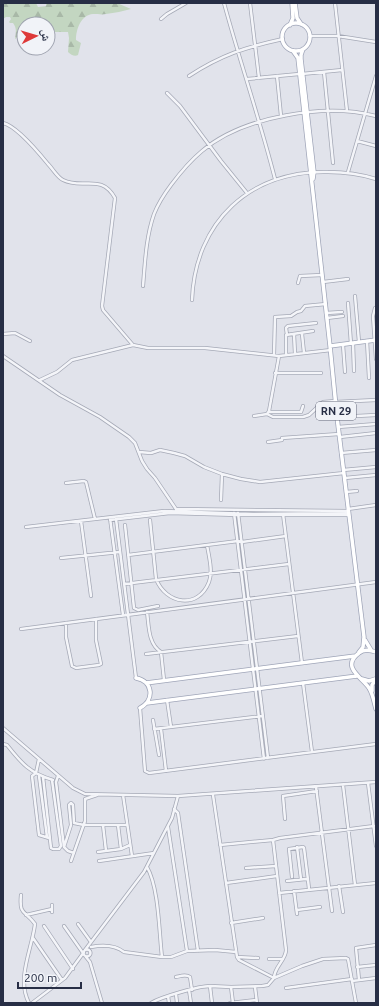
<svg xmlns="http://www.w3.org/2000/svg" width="379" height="1006" font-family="Ubuntu,'Noto Naskh Arabic',sans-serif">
	<defs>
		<pattern id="forest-firs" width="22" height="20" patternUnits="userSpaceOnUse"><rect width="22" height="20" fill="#c3d6c1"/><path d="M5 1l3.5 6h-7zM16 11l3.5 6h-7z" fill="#a8b8a7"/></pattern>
	</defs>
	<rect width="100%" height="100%" fill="#e1e3eb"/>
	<!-- forest -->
	<path fill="url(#forest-firs)" d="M3,3h33l2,4 8,-1v-3h71l14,6c-8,2 -16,4 -25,5 -4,1 -8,0 -13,0 -12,1 -17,15 -17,26l5,3 -3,12c-3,2 -7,0 -10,-3l1,-14 -1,-6h-20v-8h-24v8l-9,7c1,-6 2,-11 -2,-16h-3l-1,-1 2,-3 -1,-2h-4l-3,2z"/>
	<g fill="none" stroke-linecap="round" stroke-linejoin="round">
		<!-- minor casing -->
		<g stroke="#a5a9b6" stroke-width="4">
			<path id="minor" d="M224,3c16,59 36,117 51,176
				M250,3l9,75
				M335,3l12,108
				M161,19l6,-5 19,-11
				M310,36h28l38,6
				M324,72l9,91
				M302,74l40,-4
				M189,76c32,-21 57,-29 94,-37
				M277,76l4,40
				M247,79l52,-5
				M167,93l13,13 41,55 26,32
				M3,123c14,3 36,30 45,41 5,5 9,13 15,16 20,10 38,-7 52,18l-13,108 1,4 30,35 15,3h57l74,8 52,-6
				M357,141l19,5
				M348,172l28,-96
				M323,282l25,-3
				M298,283l2,-7 22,-1
				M143,286c2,-24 3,-49 11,-72 4,-10 11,-21 17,-29 9,-12 19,-24 31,-34 41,-35 123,-48 174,-35
				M355,296l4,46
				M192,300c3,-78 58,-130 136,-128 17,0 32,2 48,7
				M348,303l3,41
				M375,308l-2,8 3,43
				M326,313l16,-1
				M327,318l16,-2
				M3,334l12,-1 15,8
				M294,334l1,20
				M302,334l2,19
				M287,335l-1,-7 2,-2 28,-3
				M367,341l2,37
				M353,343l1,28
				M343,345l2,27
				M274,355l1,-38 16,-1 6,-4 4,-1 4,-5 21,-2
				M286,355v-20l27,-4
				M3,356l57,39 40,22 29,20 6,6 7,18 5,8 8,9 21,31 172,2
				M275,373h46
				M40,380l17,-8 15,-12 61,-15
				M335,402l41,-2
				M269,412h32l2,-6
				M267,414l6,3h30l6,-2 14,-13 12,-1
				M254,416l13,-2 2,-3 10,-55
				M337,417l39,-2
				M338,427l38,-3
				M340,437l36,-4
				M268,442l14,-2v-2l57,-4
				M139,452l12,1 9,-3 14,3 11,3 19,11 18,7 19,5 19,3 84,-9
				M341,453l35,-3
				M343,470l33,-3
				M345,478l31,-3
				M66,483l18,-2 2,1 9,37
				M346,492l11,-1
				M221,500l1,-26
				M348,509l28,-4
				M234,513l30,246
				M238,513l30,245
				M283,514l19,149
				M110,518l13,97
				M116,519l20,159
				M110,520l60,-7 68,2h110
				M150,520l6,59c10,25 42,31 53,3 4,-11 0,-25 -2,-37
				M81,521l10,75
				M125,525l9,83 4,2 20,-4
				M26,527l138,-16 89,3 95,-1
				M128,555l110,-14 4,1 44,-6
				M61,558l59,-6
				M124,584l165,-20
				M147,612c2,14 1,32 14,40l3,28
				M66,623v14l6,29 4,2 23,-3 2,-1 -5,-24v-21
				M21,629l355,-47
				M146,654l152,-18
				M303,683l9,69
				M167,700l4,27
				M140,708l5,63 4,2 227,-29
				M153,720l6,35
				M3,728l70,60 12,6 93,2 198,-14
				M154,729l108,-13
				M161,729l5,42
				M3,744l4,1c15,19 23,28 46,35
				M39,759l-3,14 -4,3 7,59 10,3
				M39,776l8,61
				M58,776l-2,6 8,65 4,4 6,2
				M43,777l8,71 2,1h6l2,-3 -9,-66
				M368,783l8,63
				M343,785l12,100
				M316,787l16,124
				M123,795l9,61
				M213,795l24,162 2,3 35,18c0,-11 12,-18 12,-28l-13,-110
				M174,809l4,4 20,138
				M285,819l-2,-23 34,-5
				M103,825l3,26
				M118,825l3,24
				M168,827l19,124
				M220,845l53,-5 7,-2 94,-12
				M64,847l7,-22 -2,-20 2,-2 2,2 1,18 10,2h43
				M297,847l4,32
				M98,852l23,-3 9,-4
				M71,861l14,-40v-22l12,-4
				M99,861l55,-8
				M147,867c12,21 12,65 15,90
				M246,868l30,-2
				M292,877l-3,-28 14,-2 1,1 4,32
				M287,881l19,-2 2,1 1,9
				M226,883l51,-7
				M339,886l4,26
				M294,891l3,23
				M279,893l97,-10
				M21,895c-2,21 4,15 14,29 -3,25 -19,55 -6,79
				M52,905v7
				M297,910l23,-3
				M26,915l26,-6
				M231,923l32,-5
				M78,924l13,18
				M44,926l29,43
				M64,926l19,27
				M33,938l29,42
				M91,947c11,-2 24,-2 33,5l38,5h9l16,-6 28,-1 21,2
				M83.5 953a3.5 3.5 0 1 1 7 0a3.5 3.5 0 1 1-7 0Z
				M85,950l59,-78 28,-54 6,-22
				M86,957l4,5 12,41
				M237,957l21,1
				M269,959h14
				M357,967l19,-2
				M176,977c5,-1 10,-3 14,0l2,13
				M359,980l-3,-32 20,-3
				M210,986l21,1 31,-1 6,-1 6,-7 28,-12 21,-7 23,-1 2,1 4,22
				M231,987l2,16
				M255,987l2,16
				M286,988l66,-9
				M189,990l2,13
				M176,994l1,9
				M168,996l1,7
				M32,1003l33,-25 19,-26
				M151,1003c10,-6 48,-17 59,-17l2,17
				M230,1003l26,-3
				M356,1003l-4,-22 24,-3"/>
		</g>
		<!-- major casing -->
		<g stroke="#9fa5b8" stroke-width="5">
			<path id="major" d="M295,3l2,15 4,6
				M282 37a14 14 0 1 1 28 0a14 14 0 1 1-28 0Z
				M290,25l3,-7 -1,-15
				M303,49l-2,6v4l13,113 -1,7
				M293,51l5,7 32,288 7,71 27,220 -1,10 -4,5
				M330,346l46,-6
				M365,640l6,10
				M376,652c-6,-2 -12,-3 -17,1 -19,14 4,25 10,35 4,6 5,14 7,21
				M136,678c17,3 19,22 4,30
				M362,679l7,2 6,-2
				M146,683l209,-27
				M372,691v-6l4,-6
				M147,703l210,-27"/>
		</g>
		<!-- minor -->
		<use href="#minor" stroke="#f4f5f9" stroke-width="2.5"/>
		<!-- major -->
		<use href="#major" stroke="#fff" stroke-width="3.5"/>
	</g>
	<g text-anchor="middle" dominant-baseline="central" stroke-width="4" stroke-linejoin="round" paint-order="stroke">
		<!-- shield labels -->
		<rect fill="#f1f3f8" stroke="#64697b" stroke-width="1" x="316" y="402" width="40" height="18" rx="3"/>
		<g font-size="11" font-weight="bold" fill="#272e45">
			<text x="336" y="411">RN 29</text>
		</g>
	</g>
	<!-- border -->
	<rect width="379" height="1006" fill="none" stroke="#272e45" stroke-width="8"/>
	<!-- north arrow -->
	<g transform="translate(36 36) rotate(85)"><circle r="19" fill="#f1f3f8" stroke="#a0a4b0"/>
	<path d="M0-3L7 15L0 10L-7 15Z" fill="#de3939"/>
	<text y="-6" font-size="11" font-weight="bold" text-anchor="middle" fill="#272e45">ش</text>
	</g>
	<!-- scale -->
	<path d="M18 982v6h63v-6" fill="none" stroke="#272e45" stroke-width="2"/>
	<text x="24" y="982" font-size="12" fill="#272e45" stroke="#f1f3f8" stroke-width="3" paint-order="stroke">200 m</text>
</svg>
